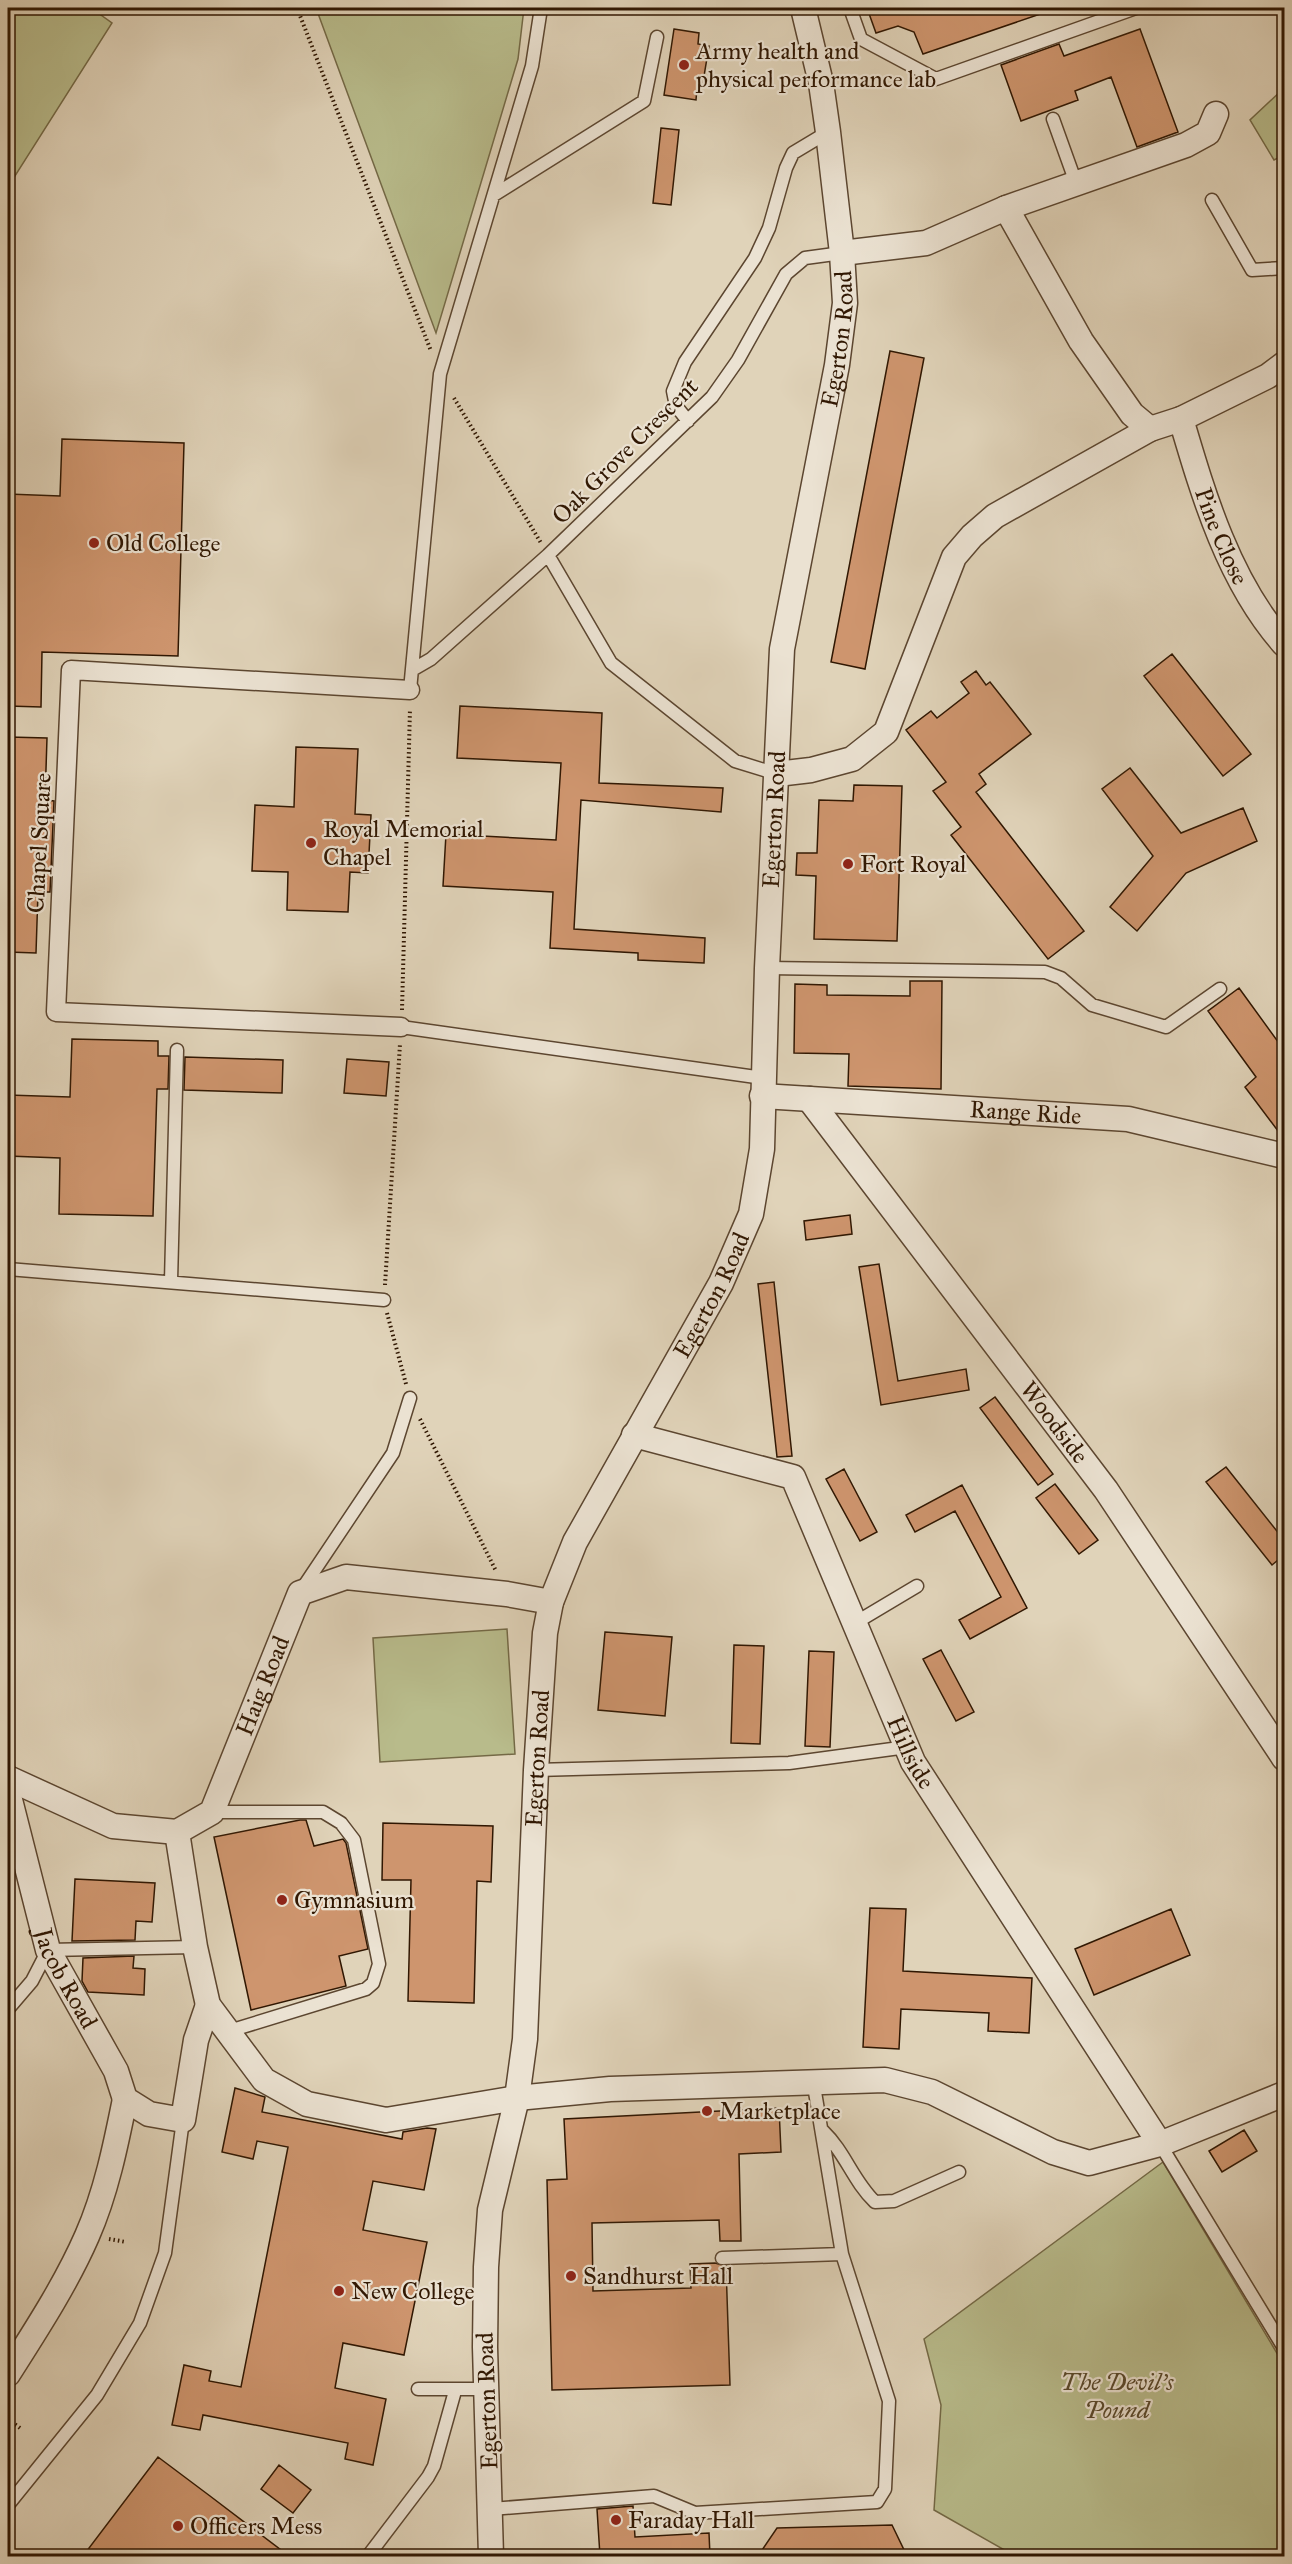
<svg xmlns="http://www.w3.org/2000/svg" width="1292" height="2564" font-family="'IM FELL Great Primer',serif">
	<rect width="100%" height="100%" fill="#e0d3b9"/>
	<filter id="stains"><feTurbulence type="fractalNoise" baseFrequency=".00333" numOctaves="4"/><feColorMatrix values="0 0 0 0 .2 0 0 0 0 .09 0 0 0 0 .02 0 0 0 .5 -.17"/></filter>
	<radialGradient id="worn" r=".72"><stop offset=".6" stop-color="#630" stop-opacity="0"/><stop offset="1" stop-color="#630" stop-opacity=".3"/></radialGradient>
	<!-- green -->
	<path fill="#b8bb8b" stroke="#746946" stroke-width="1.5" d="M8,8h83l21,15 -104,164z
		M316,8h208l-6,51 -82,274z
		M1284,88v67l-10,5 -24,-40z
		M507,1629l8,125 -135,8 -7,-124z
		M1163,2162l121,203v191h-269l-81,-46 7,-105 -17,-66z"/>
	<!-- building -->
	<path fill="#ce956e" stroke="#301702" stroke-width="1.5" d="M867,8h184l1,2 -129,44 -9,-22 -16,-6 -22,7z
		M674,29l25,4 -1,11 11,2 -7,42h-5l-1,12 -32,-5z
		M1140,29l38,103 -41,15 -26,-70 -36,14 3,9 -57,21 -20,-56 58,-21 5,12z
		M661,128l18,2 -8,75 -18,-2z
		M890,351l34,7 -59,311 -34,-7z
		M62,439l122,4 -6,213 -136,-4 -1,55 -33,-1v-212l52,2z
		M1172,654l79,100 -28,22 -79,-100z
		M976,671l10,14 4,-3 41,52 -52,40 7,10 -10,8 108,139 -36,28 -97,-124 10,-8 -28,-36 13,-9 -40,-52 25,-19 6,7 32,-25 -8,-11z
		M460,706l142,7 -3,70 124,5 -2,24 -140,-12 -7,129 131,9 -1,25 -66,-3v-7l-88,-5 3,-56 -110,-6 3,-52 110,6 5,-77 -104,-5z
		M8,737l39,1 -2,62 9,1 -4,91h-12l-2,61 -28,-1z
		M296,747l62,2 -3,65 16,1 -3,58 -18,-1 -2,40 -61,-2 1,-38 -36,-1 3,-66 39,2z
		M1130,768l51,65 62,-25 14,33 -71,32 -49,58 -27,-24 43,-51 -51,-67z
		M854,785l48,1 -5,155 -83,-2 2,-63 -20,-1 1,-22h20l2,-53 34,1z
		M910,981h32l-1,108 -93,-3 1,-32 -55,-1 1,-69 32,1v10l83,1z
		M1239,988l45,62v89l-39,-52 11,-10 -48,-66z
		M72,1039l86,2v15h11l-1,33h-11l-4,127 -94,-2 1,-56 -52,-2v-61l62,2z
		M185,1057l98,3 -1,33 -98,-3z
		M347,1059l42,3 -3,34 -42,-3z
		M850,1215l2,19 -46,6 -2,-19z
		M879,1264l19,117 68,-12 3,21 -88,15 -22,-138z
		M774,1282l18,174 -15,1 -19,-173z
		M995,1397l58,77 -15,11 -58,-77z
		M1226,1467l58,73v15l-12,10 -66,-83z
		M844,1469l33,63 -17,9 -34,-62z
		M1055,1484l43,56 -19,14 -43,-56z
		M962,1485l65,123 -57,31 -11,-19 42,-23 -46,-86 -40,21 -9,-17z
		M605,1632l67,5 -7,79 -67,-6z
		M734,1645l30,1 -4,98 -29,-1z
		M941,1650l33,62 -18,9 -33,-62z
		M809,1651l25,1 -4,95 -25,-1z
		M300,1820h6l8,26 29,-7 3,4 22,106 -29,7 7,30 -95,24 -37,-173z
		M383,1823l110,3 -2,56 -14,-1 -3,122 -66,-2 3,-121h-29z
		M75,1879l80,4 -3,39 -16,-1 -1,19 -63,1z
		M870,1908l36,1 -3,62 129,7 -3,55 -41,-2 1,-18 -88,-4 -2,40 -36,-2z
		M1171,1909l19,46 -96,40 -19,-46z
		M134,1956l-1,12 12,1 -1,26 -56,-3 -6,-11 1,-23z
		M235,2088l30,9 -3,15 140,27 1,-7 24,-4 9,1 -12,61 -51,-9 -10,49 64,12 -23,113 -61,-12 -8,45 51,11 -13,66 -28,-6 3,-16 -145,-28 -3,15 -28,-5 12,-60 27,6 -2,10 32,6 47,-240 -31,-6 -4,18 -31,-7z
		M779,2108l2,44 -42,2 2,87h-21l-1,-21 -127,3 1,68 98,-3 -1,-24 25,-1 11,3 4,119 -178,5 -5,-210 20,-1 -3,-60z
		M1244,2130l13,21 -35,21 -13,-21z
		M158,2457l52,39 79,60h-206z
		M279,2465l32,25 -18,23 -32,-24z
		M633,2506l2,31 74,-4 1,23h-110l-3,-47z
		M892,2525l15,31h-149l19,-28z"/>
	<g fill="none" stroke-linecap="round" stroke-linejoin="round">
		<!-- service casing -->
		<g stroke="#5c4630" stroke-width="15">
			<path id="service" d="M850,8l11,31 75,40 200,-71
				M1053,119l23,64
				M494,195l150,-94 13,-64
				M1212,200l40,70 32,-2
				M688,421l-12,-15 -3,-15 12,-29 70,-104 14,-30 17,-60 7,-15 35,-21
				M548,555l63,108 124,98 42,13
				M412,670l19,-11 117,-104 164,-158 26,-37 48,-86 19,-16 37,-5
				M410,690l30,-316 92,-308 9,-58
				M767,968l278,4 16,6 31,27 74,22 54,-38
				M401,1027l362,51
				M8,1269l376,31
				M171,1281l6,-231
				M302,1589l91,-136 17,-55
				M855,1623l62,-37
				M536,1770l253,-7 118,-16
				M212,1812h111l18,11 13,17 25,124 -6,19 -7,6 -140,43
				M8,2009l24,-28 16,-31 147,-3
				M823,2131c22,21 30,50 52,71l19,-1 65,-29
				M1160,2144l124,204
				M722,2258l120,-4
				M418,2389h70
				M8,2505l89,-110 43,-72 25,-70 18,-133
				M491,2509l163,-13 41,17 182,-11 8,-13 4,-88 -47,-147 -29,-174
				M368,2556l60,-79 6,-11 21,-75"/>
		</g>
		<!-- pedestrian casing -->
		<g stroke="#5c4630" stroke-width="21">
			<path id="pedestrian" d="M401,1027l-345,-15 15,-342 339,20"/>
		</g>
		<!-- minor casing -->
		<g stroke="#5c4630" stroke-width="27">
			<g id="minor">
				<path d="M1006,208l75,133 51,73 18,15"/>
				<path d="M842,253l84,-10 80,-35 180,-63 22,-12 8,-19"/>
				<path id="s1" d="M1181,419c23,78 48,163 103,225"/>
				<path d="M777,774l34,-4 41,-11 34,-27 68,-175 18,-21 23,-20 155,-87 31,-10 87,-43 16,-12"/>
				<path id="s2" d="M762,1096l366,23 156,37"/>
				<path id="s3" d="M809,1099l297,391 178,268"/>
				<path id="s4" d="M634,1435l159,42 120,285 247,382"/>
				<path id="s5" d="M8,1778l105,48 64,6 35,-20 88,-219 46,-16 161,17 44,8"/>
				<path id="s6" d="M8,1792l40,158 68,121 9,28 24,15 34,6 13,-80 12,-35"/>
				<path d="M177,1832l18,115 13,58 56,75 43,24 79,16 131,-22 93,-9 275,-9 47,12 121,60 36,11 71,-19 124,-50"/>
				<path d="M8,2374c28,-44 58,-90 79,-138 19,-43 29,-92 38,-137"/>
				<path id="s7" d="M491,2556l-6,-209 1,-80 4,-57 27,-112 8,-59 11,-269 9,-137 6,-31 24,-60 146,-259 30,-69 11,-65 5,-181 15,-319 55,-284 8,-62 -3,-50 -14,-121 -7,-49 -18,-75"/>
			</g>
		</g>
		<!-- path -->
		<path stroke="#301702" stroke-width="4" stroke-dasharray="1.5 3" stroke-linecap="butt" d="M297,8l134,343
			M454,398l87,145
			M402,1010l8,-301
			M385,1285l15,-241
			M387,1313l19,71
			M420,1419l76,152
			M109,2239l17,3
			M8,2419l12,9"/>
		<!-- service -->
		<use href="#service" stroke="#ebe2d2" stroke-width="12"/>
		<!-- pedestrian -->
		<use href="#pedestrian" stroke="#ebe2d2" stroke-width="18"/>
		<!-- minor -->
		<use href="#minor" stroke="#ebe2d2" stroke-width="24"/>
	</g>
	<!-- markers -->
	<g fill="#8f2418" stroke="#ebe2d2" stroke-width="2">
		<circle cx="684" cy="65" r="6"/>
		<circle cx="94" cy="543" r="6"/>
		<circle cx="311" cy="843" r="6"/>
		<circle cx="848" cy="864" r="6"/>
		<circle cx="282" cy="1900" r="6"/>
		<circle cx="707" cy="2111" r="6"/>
		<circle cx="571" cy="2276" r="6"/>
		<circle cx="339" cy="2291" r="6"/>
		<circle cx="616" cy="2520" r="6"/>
		<circle cx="178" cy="2526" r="6"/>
	</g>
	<g text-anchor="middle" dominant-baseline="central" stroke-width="4.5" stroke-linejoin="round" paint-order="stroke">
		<!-- poi labels -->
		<g font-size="24" fill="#301702" stroke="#ebe2d2" text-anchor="start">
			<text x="696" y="51">Army health and<tspan x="696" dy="28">physical performance lab</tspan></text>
			<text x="106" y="543">Old College</text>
			<text x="323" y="829">Royal Memorial<tspan x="323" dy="28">Chapel</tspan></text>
			<text x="860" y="864">Fort Royal</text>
			<text x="294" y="1900">Gymnasium</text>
			<text x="719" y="2111">Marketplace</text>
			<text x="583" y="2276">Sandhurst Hall</text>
			<text x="351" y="2291">New College</text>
			<text x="628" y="2520">Faraday Hall</text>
			<text x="190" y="2526">Officers Mess</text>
		</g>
		<!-- street labels -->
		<g font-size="24" fill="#301702" stroke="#ebe2d2">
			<text stroke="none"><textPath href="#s7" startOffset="2278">Egerton Road</textPath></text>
			<text transform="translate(625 451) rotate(-45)">Oak Grove Crescent</text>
			<text stroke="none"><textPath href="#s1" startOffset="124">Pine Close</textPath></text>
			<text stroke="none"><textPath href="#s7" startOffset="1792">Egerton Road</textPath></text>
			<text transform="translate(39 843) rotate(-87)">Chapel Square</text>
			<text stroke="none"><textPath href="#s2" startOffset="264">Range Ride</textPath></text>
			<text stroke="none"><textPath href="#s7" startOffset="1306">Egerton Road</textPath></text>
			<text stroke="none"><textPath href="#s3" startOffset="406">Woodside</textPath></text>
			<text stroke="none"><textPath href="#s5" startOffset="356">Haig Road</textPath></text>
			<text stroke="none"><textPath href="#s4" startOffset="464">Hillside</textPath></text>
			<text stroke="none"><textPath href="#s7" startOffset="802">Egerton Road</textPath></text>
			<text stroke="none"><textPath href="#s6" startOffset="196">Jacob Road</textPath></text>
			<text transform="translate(487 2401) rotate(-92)">Egerton Road</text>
		</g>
		<!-- park labels -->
		<g font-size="24" font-style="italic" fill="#59482b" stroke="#ebe2d2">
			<text x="1117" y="2382">The Devil's<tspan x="1117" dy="28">Pound</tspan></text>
		</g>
	</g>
	<!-- margin -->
	<rect width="1292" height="2564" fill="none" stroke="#e0d3b9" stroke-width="30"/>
	<rect x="9" y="9" width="1274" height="2546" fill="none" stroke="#301702" stroke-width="3"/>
	<rect x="15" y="15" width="1262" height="2534" fill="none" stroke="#301702" stroke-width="1.5"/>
	<rect width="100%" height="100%" filter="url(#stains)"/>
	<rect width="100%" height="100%" fill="url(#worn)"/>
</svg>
